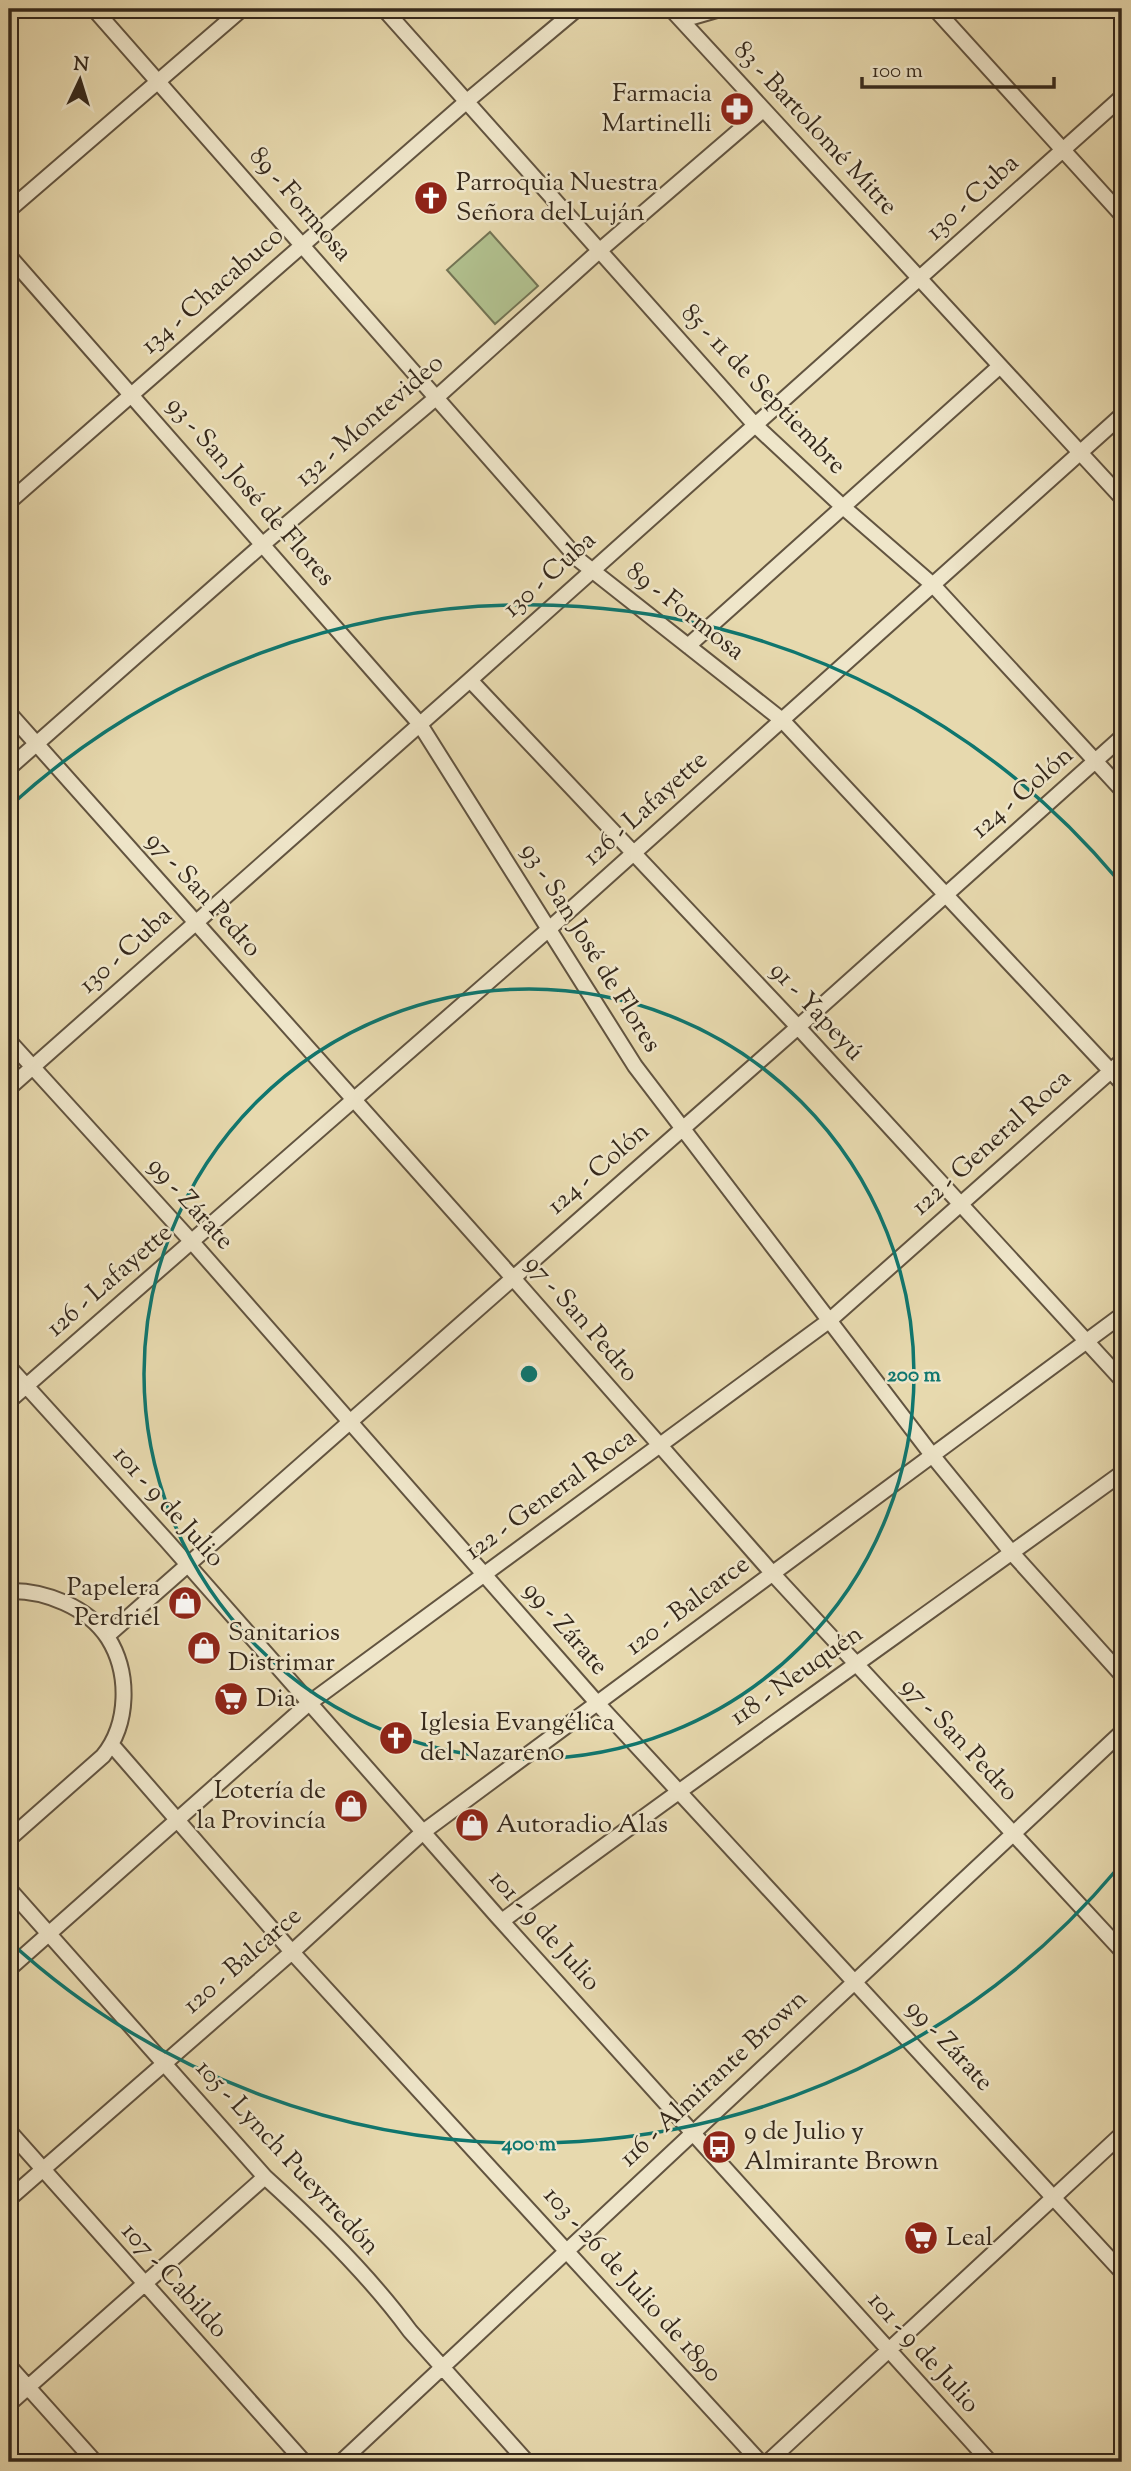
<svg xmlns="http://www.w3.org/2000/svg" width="1131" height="2471" font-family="'Sorts Mill Goudy',serif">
	<rect width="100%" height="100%" fill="#e7d9ae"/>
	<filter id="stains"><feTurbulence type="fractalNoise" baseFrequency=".00286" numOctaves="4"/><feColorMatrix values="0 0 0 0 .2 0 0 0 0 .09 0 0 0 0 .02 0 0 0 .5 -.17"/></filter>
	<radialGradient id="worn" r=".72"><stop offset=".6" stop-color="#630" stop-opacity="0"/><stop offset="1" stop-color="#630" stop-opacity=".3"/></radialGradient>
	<!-- green -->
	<path fill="#b1c08e" stroke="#737454" stroke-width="2" d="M490,232l48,54 -43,38 -48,-54z"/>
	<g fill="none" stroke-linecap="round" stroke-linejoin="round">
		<!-- minor casing -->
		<g stroke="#625440" stroke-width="18">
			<path id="minor" d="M94,9l485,551 203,160 340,363
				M384,9l371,416 87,81 91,79 189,205
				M671,9l451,489
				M935,9l187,206
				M682,20l38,-11
				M9,210l233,-201
				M9,256l410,467 216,343 297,389 80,98 110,122
				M9,502l457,-400 111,-93
				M688,646l312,-280
				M470,680l328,347 324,353
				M9,713l504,565 260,296 349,377
				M9,768l253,-223 175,-148 162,-146 164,-141
				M9,1041l183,201 406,462 524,568
				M9,1088l461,-408 652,-583
				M9,1367l158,174 330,375 493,546
				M9,1401l540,-472 573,-514
				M9,1591c35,-1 79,16 99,47 22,35 21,86 -5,118l-94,83
				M107,1636l691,-609 324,-290
				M112,1745l180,207 468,510
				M9,1889l256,288c52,47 104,98 145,154l117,131
				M502,1921c205,-152 413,-298 620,-448
				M9,1969l299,-265 522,-384 292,-259
				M9,2131l295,331
				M9,2199l283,-247 131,-120 699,-517
				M9,2366l86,96
				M9,2404l256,-227
				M341,2462l781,-730
				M768,2462l354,-328"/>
		</g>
		<!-- minor -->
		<use href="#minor" stroke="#efe6ca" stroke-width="14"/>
	</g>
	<!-- distance rings -->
	<g fill="none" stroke="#0f766e" stroke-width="3.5">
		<circle cx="529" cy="1374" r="385"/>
		<path d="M1118 1868A769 769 0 0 1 9 1941M9 807A769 769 0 0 1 1118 880"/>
	</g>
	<!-- icons -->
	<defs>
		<g id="pharmacy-disc" transform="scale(1.75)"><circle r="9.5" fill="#8f2418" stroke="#efe6ca"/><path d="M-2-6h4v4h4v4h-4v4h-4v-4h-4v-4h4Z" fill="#fff"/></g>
		<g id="church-disc" transform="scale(1.75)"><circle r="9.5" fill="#8f2418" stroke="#efe6ca"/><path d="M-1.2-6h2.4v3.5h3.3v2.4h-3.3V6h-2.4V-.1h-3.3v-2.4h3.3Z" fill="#fff"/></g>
		<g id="shop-disc" transform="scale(1.75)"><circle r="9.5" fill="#8f2418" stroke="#efe6ca"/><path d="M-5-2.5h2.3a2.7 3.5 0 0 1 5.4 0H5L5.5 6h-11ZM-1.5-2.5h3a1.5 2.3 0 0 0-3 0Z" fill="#fff"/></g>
		<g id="supermarket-disc" transform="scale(1.75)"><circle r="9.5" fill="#8f2418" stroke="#efe6ca"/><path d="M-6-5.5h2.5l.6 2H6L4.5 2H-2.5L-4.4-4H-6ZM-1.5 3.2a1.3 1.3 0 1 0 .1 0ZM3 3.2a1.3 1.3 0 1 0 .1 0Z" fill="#fff"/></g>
		<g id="bus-disc" transform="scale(1.75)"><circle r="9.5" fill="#8f2418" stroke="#efe6ca"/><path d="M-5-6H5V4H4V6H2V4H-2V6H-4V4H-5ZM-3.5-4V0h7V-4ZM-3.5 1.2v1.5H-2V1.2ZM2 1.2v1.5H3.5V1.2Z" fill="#fff"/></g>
	</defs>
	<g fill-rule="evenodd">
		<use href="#pharmacy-disc" x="737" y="109"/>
		<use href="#church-disc" x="431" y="198"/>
		<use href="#shop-disc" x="185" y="1603"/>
		<use href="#shop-disc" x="204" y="1648"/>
		<use href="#supermarket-disc" x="231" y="1699"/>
		<use href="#church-disc" x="396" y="1738"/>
		<use href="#shop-disc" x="351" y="1806"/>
		<use href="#shop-disc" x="472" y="1825"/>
		<use href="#bus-disc" x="719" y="2147"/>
		<use href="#supermarket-disc" x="921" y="2238"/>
	</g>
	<g text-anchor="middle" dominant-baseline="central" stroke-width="5" stroke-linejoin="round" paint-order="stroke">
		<!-- poi labels -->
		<g font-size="26" fill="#35281b" stroke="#efe6ca" text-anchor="start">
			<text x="712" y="94" text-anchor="end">Farmacia<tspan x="712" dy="30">Martinelli</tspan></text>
			<text x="456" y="183">Parroquia Nuestra<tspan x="456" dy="30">Señora del Luján</tspan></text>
			<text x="160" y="1588" text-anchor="end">Papelera<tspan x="160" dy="30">Perdriel</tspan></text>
			<text x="228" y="1633">Sanitarios<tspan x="228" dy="30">Distrimar</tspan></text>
			<text x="256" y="1699">Dia</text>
			<text x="420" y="1723">Iglesia Evangélica<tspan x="420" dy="30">del Nazareno</tspan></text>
			<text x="326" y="1791" text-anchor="end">Lotería de<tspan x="326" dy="30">la Provincía</tspan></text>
			<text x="496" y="1825">Autoradio Alas</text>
			<text x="744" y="2132">9 de Julio y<tspan x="744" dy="30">Almirante Brown</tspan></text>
			<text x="946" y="2238">Leal</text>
		</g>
		<!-- street labels -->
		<g font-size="26" fill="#35281b" stroke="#efe6ca">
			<text transform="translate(815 129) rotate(47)">83 - Bartolomé Mitre</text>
			<text transform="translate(973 198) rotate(-42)">130 - Cuba</text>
			<text transform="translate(300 205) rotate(49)">89 - Formosa</text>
			<text transform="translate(213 291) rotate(-41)">134 - Chacabuco</text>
			<text transform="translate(763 390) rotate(46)">85 - 11 de Septiembre</text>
			<text transform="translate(370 421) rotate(-41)">132 - Montevideo</text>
			<text transform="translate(250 492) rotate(49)">93 - San José de Flores</text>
			<text transform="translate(550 575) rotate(-42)">130 - Cuba</text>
			<text transform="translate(685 612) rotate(38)">89 - Formosa</text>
			<text transform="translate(1023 793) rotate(-41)">124 - Colón</text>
			<text transform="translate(646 809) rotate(-42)">126 - Lafayette</text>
			<text transform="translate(203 895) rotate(48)">97 - San Pedro</text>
			<text transform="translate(590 948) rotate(58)">93 - San José de Flores</text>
			<text transform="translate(126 951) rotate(-42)">130 - Cuba</text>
			<text transform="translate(816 1012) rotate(47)">91 - Yapeyú</text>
			<text transform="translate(992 1143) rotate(-42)">122 - General Roca</text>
			<text transform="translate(599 1169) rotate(-41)">124 - Colón</text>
			<text transform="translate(190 1204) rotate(48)">99 - Zárate</text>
			<text transform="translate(110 1281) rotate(-41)">126 - Lafayette</text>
			<text transform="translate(581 1319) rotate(49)">97 - San Pedro</text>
			<text transform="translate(551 1495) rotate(-36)">122 - General Roca</text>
			<text transform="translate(168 1507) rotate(48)">101 - 9 de Julio</text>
			<text transform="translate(688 1606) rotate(-37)">120 - Balcarce</text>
			<text transform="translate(565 1629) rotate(49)">99 - Zárate</text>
			<text transform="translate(797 1676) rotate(-35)">118 - Neuquén</text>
			<text transform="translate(959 1740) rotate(47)">97 - San Pedro</text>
			<text transform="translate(544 1931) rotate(48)">101 - 9 de Julio</text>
			<text transform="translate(243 1961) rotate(-41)">120 - Balcarce</text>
			<text transform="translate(949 2046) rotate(47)">99 - Zárate</text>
			<text transform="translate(714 2079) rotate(-43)">116 - Almirante Brown</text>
			<text transform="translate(287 2158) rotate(47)">105 - Lynch Pueyrredón</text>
			<text transform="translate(174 2281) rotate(48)">107 - Cabildo</text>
			<text transform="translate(632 2285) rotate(48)">103 - 26 de Julio de 1890</text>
			<text transform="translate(923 2353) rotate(48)">101 - 9 de Julio</text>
		</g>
	</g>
	<circle cx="529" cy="1374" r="10" fill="#0f766e" stroke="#efe6ca" stroke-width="3.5"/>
	<g font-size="21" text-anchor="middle" font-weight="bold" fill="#0f766e" stroke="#efe6ca" stroke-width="5" stroke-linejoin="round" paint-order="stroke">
		<text x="914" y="1381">200 m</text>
		<text x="529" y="2150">400 m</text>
	</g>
	<!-- margin -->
	<rect width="1131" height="2471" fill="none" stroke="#e7d9ae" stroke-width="35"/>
	<rect x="10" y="10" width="1110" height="2450" fill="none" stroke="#35281b" stroke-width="3.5"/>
	<rect x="18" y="18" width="1096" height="2436" fill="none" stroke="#35281b" stroke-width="2"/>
	<!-- north arrow -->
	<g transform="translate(80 80) rotate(4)" stroke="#efe6ca" stroke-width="5" paint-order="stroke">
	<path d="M0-5L12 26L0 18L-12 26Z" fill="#35281b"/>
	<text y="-10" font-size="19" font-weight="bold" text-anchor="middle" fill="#35281b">N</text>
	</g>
	<!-- scale -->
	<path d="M862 77v10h192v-10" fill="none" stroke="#35281b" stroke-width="3.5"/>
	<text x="872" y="77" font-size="21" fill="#35281b" stroke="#efe6ca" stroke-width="5" paint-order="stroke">100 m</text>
	<rect width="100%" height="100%" filter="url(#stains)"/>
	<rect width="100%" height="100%" fill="url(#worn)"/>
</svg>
